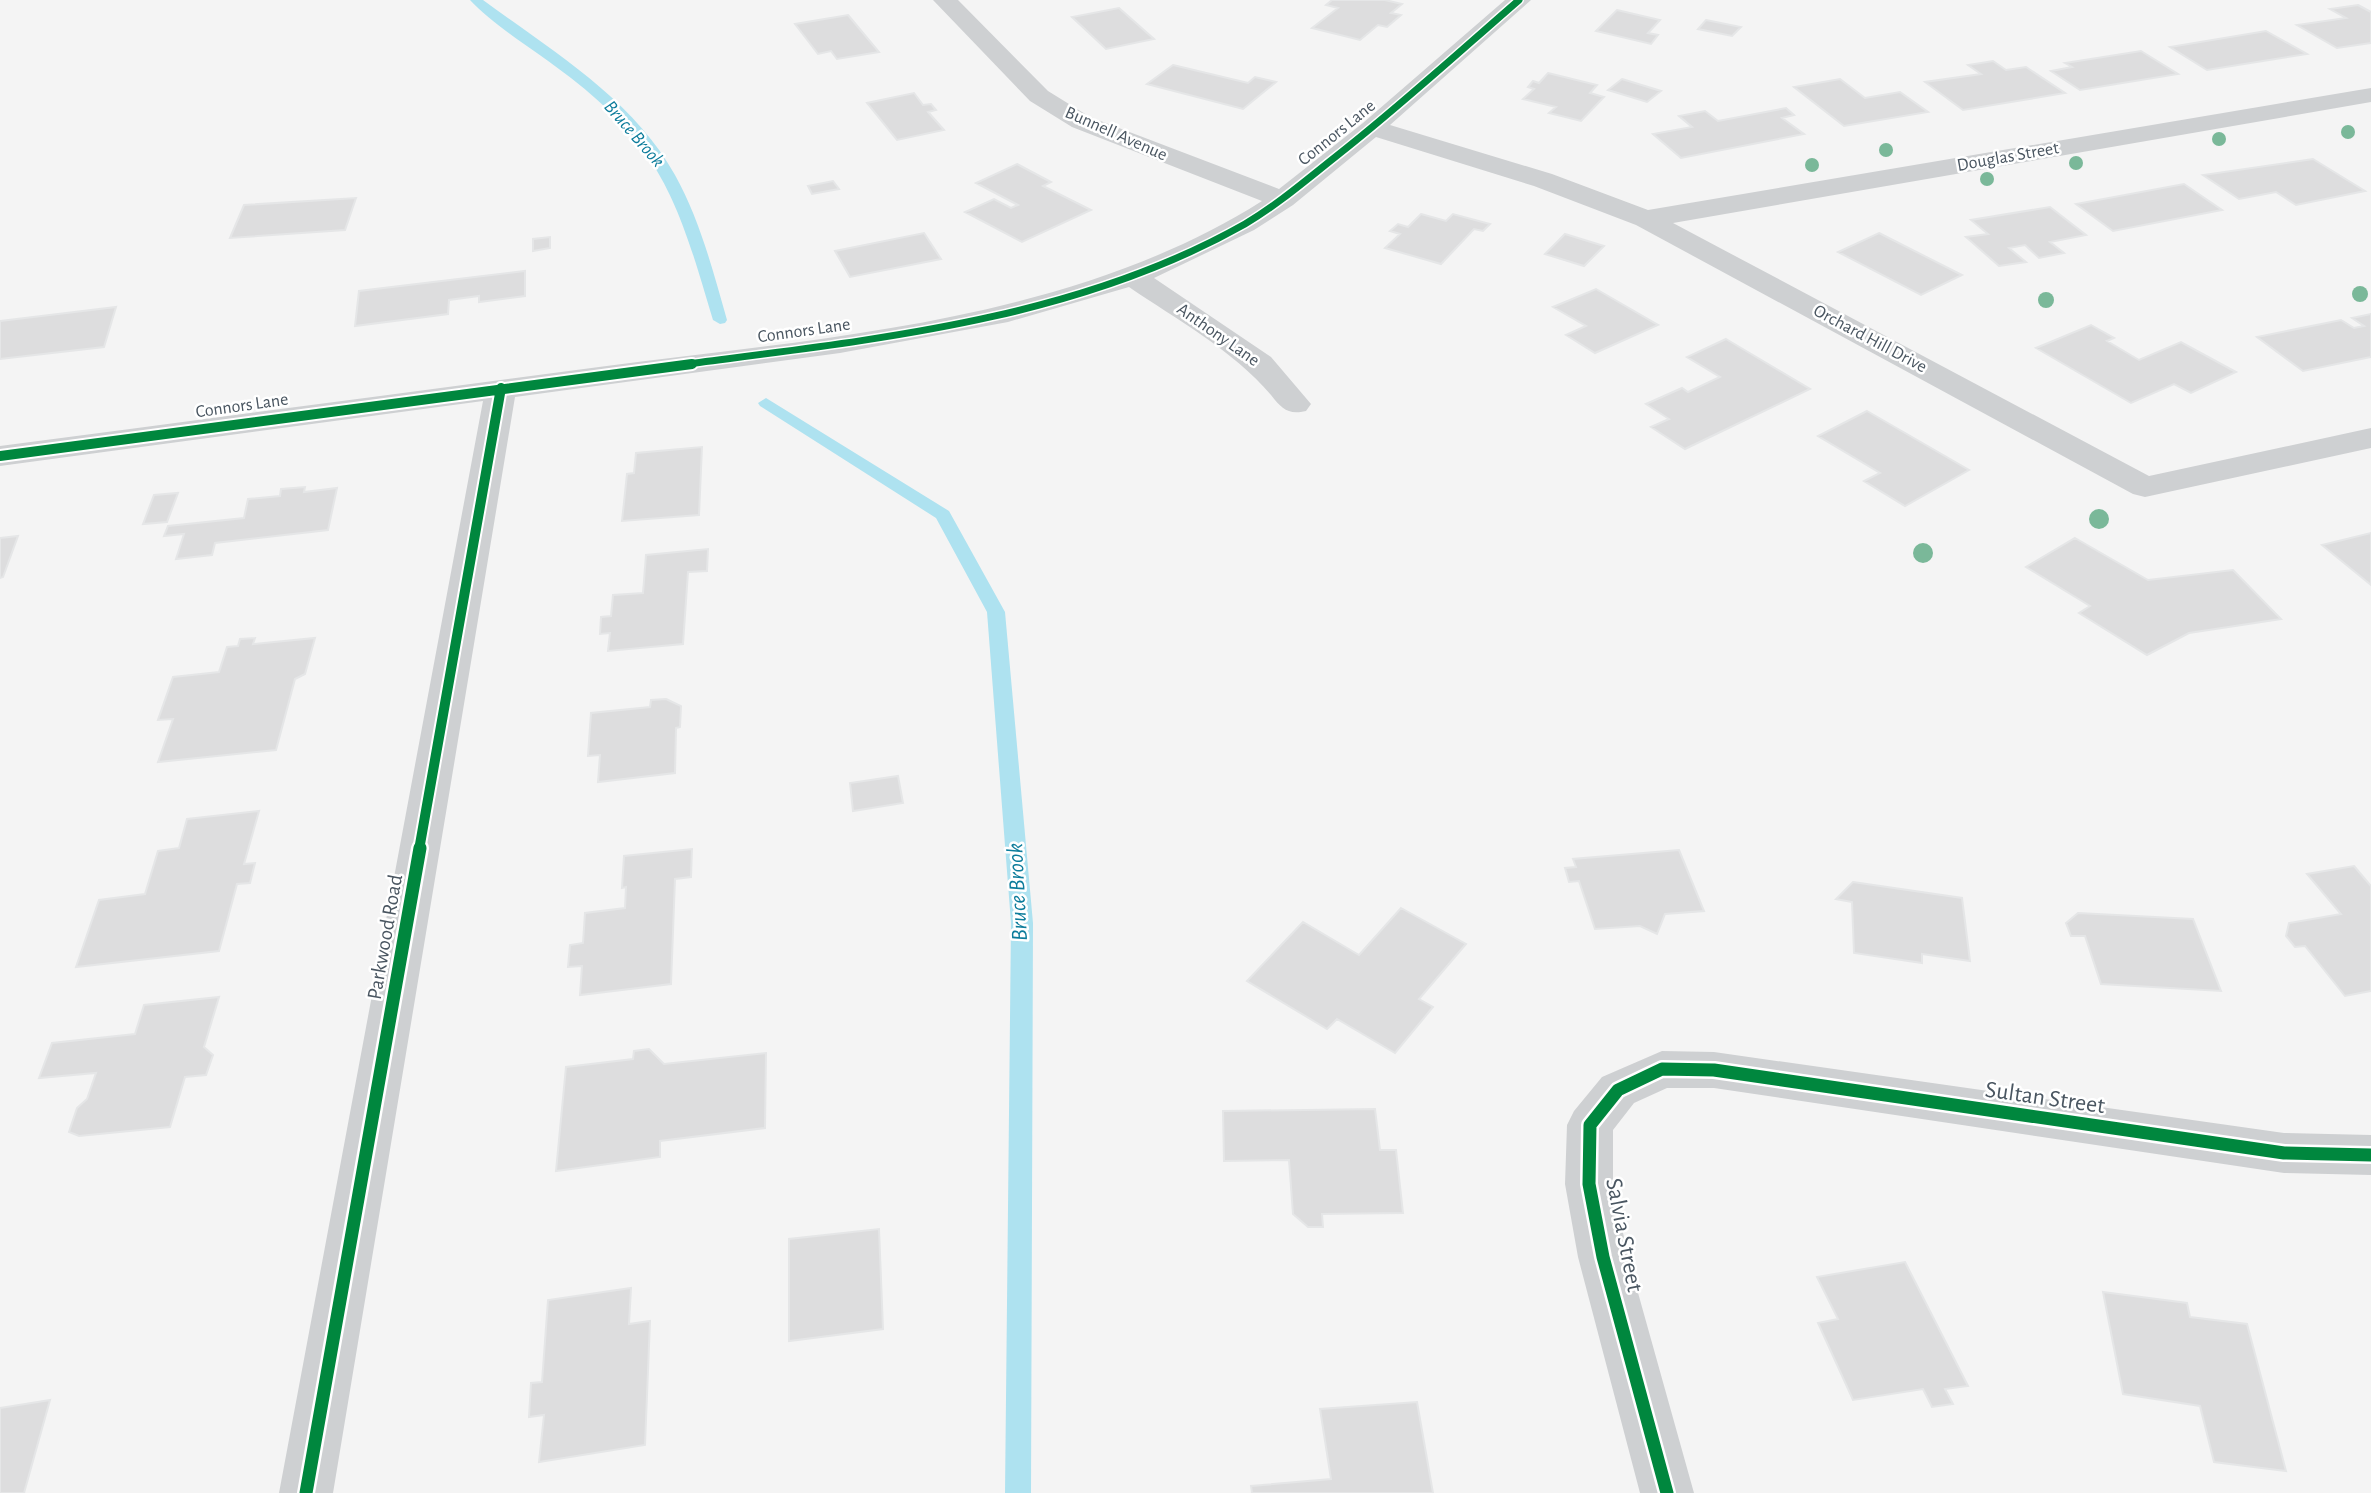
<svg xmlns="http://www.w3.org/2000/svg" width="2371" height="1493" font-family="'Alegreya Sans',sans-serif">
	<rect width="100%" height="100%" fill="#f4f4f4"/>
	<g fill="none" stroke-linecap="round" stroke-linejoin="round">
		<!-- stream -->
		<path fill="#aee2f0" fill-rule="evenodd" d="M470,0h13c68,50 150,99 192,175 25,45 38,96 52,145l-2,3 -5,1 -7,-4c-33,-110 -47,-168 -142,-242 -30,-24 -76,-51 -101,-78z
			M766,398l183,113 56,101 28,311 -2,570h-26l6,-570 -24,-311 -51,-94 -176,-112 -2,-3z"/>
	</g>
	<!-- building -->
	<path fill="#ddddde" stroke="#e5e6e7" stroke-width="2" d="M1332,0h53l17,4 -11,9 10,2 -14,12 -9,-2 -18,15 -48,-12 26,-20 -12,-3z
		M2358,5l13,7v31l-34,5 -40,-23 49,-7 -16,-9z
		M1119,8l35,31 -48,10 -34,-32z
		M1617,10l43,10 -12,13 10,2 -7,9 -55,-13z
		M848,15l31,37 -42,7 -6,-8 -13,3 -23,-30z
		M1706,20l35,7 -9,9 -34,-7z
		M2266,31l41,23 -100,16 -37,-23z
		M2141,51l37,23 -98,16 -29,-19 21,-4 -7,-4z
		M1993,61l13,9 20,-3 39,26 -102,17 -38,-28 56,-8 -13,-9z
		M1173,65l75,18 7,-6 21,5 -33,27 -96,-25z
		M1548,73l49,12 -7,8 14,4 -23,24 -32,-8 7,-6 -33,-8 11,-10 -6,-2 5,-6 6,2z
		M1622,79l39,12 -14,11 -39,-12z
		M1840,79l25,19 35,-6 28,20 -84,14 -50,-39z
		M914,93l9,12 8,-1 5,6 -8,2 16,18 -47,10 -30,-37z
		M1786,108l8,7 -12,3 22,16 -123,24 -28,-24 39,-7 -13,-11 26,-5 13,10z
		M2313,159l52,32 -69,14 -20,-13 -37,7 -36,-24z
		M1017,164l34,18 -8,4 48,24 -69,32 -57,-30 29,-13 17,9 7,-3 -42,-22z
		M833,181l6,8 -27,5 -4,-8z
		M2184,184l38,26 -109,21 -37,-27z
		M356,198l-11,32 -115,8 14,-33z
		M2050,207l36,28 -36,7 14,11 -25,5 -14,-13 -16,3 17,14 -27,4 -33,-29 22,-3 -17,-14z
		M1421,214l25,7 7,-7 37,10 -7,7 -9,-2 -33,35 -56,-16 15,-14 -10,-3 8,-7 10,3z
		M924,233l17,26 -91,18 -15,-26z
		M1879,233l83,42 -41,20 -83,-43z
		M1565,234l39,12 -20,20 -39,-12z
		M550,237v11l-17,3v-12z
		M525,271v25l-46,6v-6l-30,4 -1,14 -93,12 4,-35z
		M1596,289l62,36 -63,28 -29,-18 20,-9 -33,-19z
		M116,307l-12,40 -104,12v-38z
		M2371,314v43l-68,14 -46,-34 84,-17 13,8 10,-2 -12,-8z
		M2091,325l23,13 -7,3 32,19 42,-18 55,30 -45,21 -17,-9 -43,19 -95,-55z
		M1726,339l84,50 -125,60 -34,-22 18,-8 -23,-15 36,-16 6,4 32,-15 -33,-20z
		M1867,411l102,59 -64,36 -41,-25 16,-8 -62,-37z
		M702,447l-3,68 -77,6 5,-47 7,-1 2,-20z
		M305,487l-1,5 33,-4 -9,42 -113,13 -3,12 -36,4 8,-25 -20,2 4,-10 76,-8 4,-19 32,-3 1,-7z
		M178,493l-11,29 -24,2 11,-29z
		M2371,533v52l-49,-40z
		M18,536l-15,41 -3,1v-40z
		M2075,538l73,42 85,-10 48,49 -92,14 -42,22 -68,-42 11,-7 -64,-39z
		M708,549l-1,22 -19,1 -5,72 -75,7 2,-18 -10,1 1,-17 10,-1 2,-21 30,-2 3,-38z
		M255,638l-2,6 62,-6 -10,36 -10,5 -19,71 -118,12 15,-43 -15,1 15,-43 46,-5 8,-25 11,-1 2,-7z
		M666,699l15,7 -1,21 -4,1 -1,45 -77,9 2,-27 -12,1 3,-43 59,-6 1,-7z
		M898,776l5,27 -50,8 -3,-28z
		M259,811l-15,53 11,-1 -5,20 -13,1 -18,67 -143,16 23,-67 46,-6 13,-43 21,-3 8,-29z
		M692,849l-1,28 -16,2 -4,105 -91,11 2,-29 -14,1 2,-22 13,-2 2,-30 40,-5 1,-21 -4,1 2,-32z
		M1679,850l25,61 -39,3 -8,20 -17,-8 -45,3 -16,-48 -10,1 -4,-14 11,-1 -3,-8z
		M2354,866l17,20v105l-26,5 -40,-50 -10,1 -9,-11 3,-13 52,-9 -34,-40z
		M1853,882l109,16 8,63 -48,-7v9l-68,-10 -2,-51 -16,-3z
		M1401,908l65,36 -47,55 14,8 -38,46 -58,-34 -10,10 -80,-48 56,-59 56,33z
		M2078,913l115,6 28,72 -120,-7 -16,-48h-14l-5,-13z
		M219,997l-15,50 9,8 -7,20 -21,2 -15,50 -91,9 -10,-4 8,-24 10,-9 9,-26 -57,5 13,-35 83,-9 9,-29z
		M649,1049l15,15 102,-11 -1,75 -105,13v16l-104,14 10,-104 67,-8 1,-8z
		M1375,1109l5,41h16l7,63 -81,1 1,13h-15l-15,-13 -4,-54 -65,1 -1,-50z
		M879,1229l4,100 -94,12v-102z
		M1905,1262l63,124 -23,3 8,15 -21,3 -9,-18 -70,11 -35,-77 20,-4 -21,-42z
		M631,1288l-2,36 21,-3 -5,124 -106,17 5,-47 -15,2 2,-34 11,-1 6,-82z
		M2103,1292l84,11 3,14 57,7 39,147 -72,-9 -14,-56 -77,-12z
		M50,1400l-26,93h-24v-85z
		M1417,1402l16,91h-181l-1,-7 80,-7 -11,-70z"/>
	<g fill="none" stroke-linecap="round" stroke-linejoin="round">
		<!-- minor -->
		<path fill="#ced0d2" fill-rule="evenodd" d="M933,0h25l90,91 42,26 189,72 84,-66 142,-123h26l-141,125 162,49 96,36 723,-122v14l-698,121 476,253 222,-48v20l-226,49 -12,-3 -497,-269 -102,-39 -158,-49 -83,68 -39,25 -100,48 117,79 40,47 -5,7c-18,4 -24,-2 -35,-16 -38,-45 -94,-75 -142,-108l-121,35 -168,31 -325,44 -182,1096h-54l204,-1092 -483,65v-20c200,-26 400,-53 599,-79 221,-29 470,-44 663,-166l-190,-74 -42,-26z
			M1662,1051l52,1 570,81 87,2v40l-87,-2 -570,-85h-47l-33,15 -21,27v54l15,73 66,236h-54l-62,-236 -13,-73 2,-59 7,-14 28,-34z"/>
		<!-- cycleway-far2 casing -->
		<g stroke="#fff" stroke-width="10">
			<path id="cycleway-far2" d="M679,365c191,-25 395,-44 566,-141 32,-19 60,-43 89,-66 64,-50 124,-105 185,-158"/>
		</g>
		<!-- cycleway-far1 casing -->
		<g stroke="#fff" stroke-width="14">
			<path id="cycleway-far1" d="M0,456l692,-92
				M419,850l82,-462"/>
		</g>
		<!-- cycleway casing -->
		<g stroke="#fff" stroke-width="18">
			<path id="cycleway" d="M306,1493l114,-645
				M1667,1493l-64,-236 -14,-73 1,-59 28,-35 44,-21 52,1 570,83 87,2"/>
		</g>
		<!-- cycleway-far2 -->
		<use href="#cycleway-far2" stroke="#00873e" stroke-width="7"/>
		<!-- cycleway-far1 -->
		<use href="#cycleway-far1" stroke="#00873e" stroke-width="10"/>
		<!-- cycleway -->
		<use href="#cycleway" stroke="#00873e" stroke-width="13"/>
	</g>
	<!-- trees -->
	<g fill="#7ab899">
		<circle cx="2348" cy="132" r="7"/>
		<circle cx="2219" cy="139" r="7"/>
		<circle cx="1886" cy="150" r="7"/>
		<circle cx="2076" cy="163" r="7"/>
		<circle cx="1812" cy="165" r="7"/>
		<circle cx="1987" cy="179" r="7"/>
		<circle cx="2360" cy="294" r="8"/>
		<circle cx="2046" cy="300" r="8"/>
		<circle cx="2099" cy="519" r="10"/>
		<circle cx="1923" cy="553" r="10"/>
	</g>
	<g text-anchor="middle" dominant-baseline="central" stroke-width="5" stroke-linejoin="round" paint-order="stroke">
		<!-- far-street labels -->
		<g font-size="18" fill="#4a5661" stroke="#fff">
			<text transform="translate(1337 133) rotate(-39)">Connors Lane</text>
			<text transform="translate(1116 134) rotate(24)">Bunnell Avenue</text>
			<text transform="translate(2008 157) rotate(-10)">Douglas Street</text>
			<text transform="translate(804 331) rotate(-8)">Connors Lane</text>
			<text transform="translate(1218 335) rotate(35)">Anthony Lane</text>
			<text transform="translate(1870 339) rotate(28)">Orchard Hill Drive</text>
			<text transform="translate(242 406) rotate(-8)">Connors Lane</text>
		</g>
		<!-- far-water labels -->
		<g font-size="19" font-style="italic" fill="#0c7c9b" stroke="#fff">
			<text transform="translate(634 134) rotate(49)">Bruce Brook</text>
		</g>
		<!-- street labels -->
		<g font-size="21" fill="#4a5661" stroke="#fff">
			<text transform="translate(385 937) rotate(-80)">Parkwood Road</text>
		</g>
		<!-- water labels -->
		<g font-size="23" font-style="italic" fill="#0c7c9b" stroke="#fff">
			<text transform="translate(1018 892) rotate(-93)">Bruce Brook</text>
		</g>
		<!-- near-street labels -->
		<g font-size="24" fill="#4a5661" stroke="#fff">
			<text transform="translate(2045 1098) rotate(8)">Sultan Street</text>
			<text transform="translate(1624 1235) rotate(79)">Salvia Street</text>
		</g>
	</g>
</svg>
